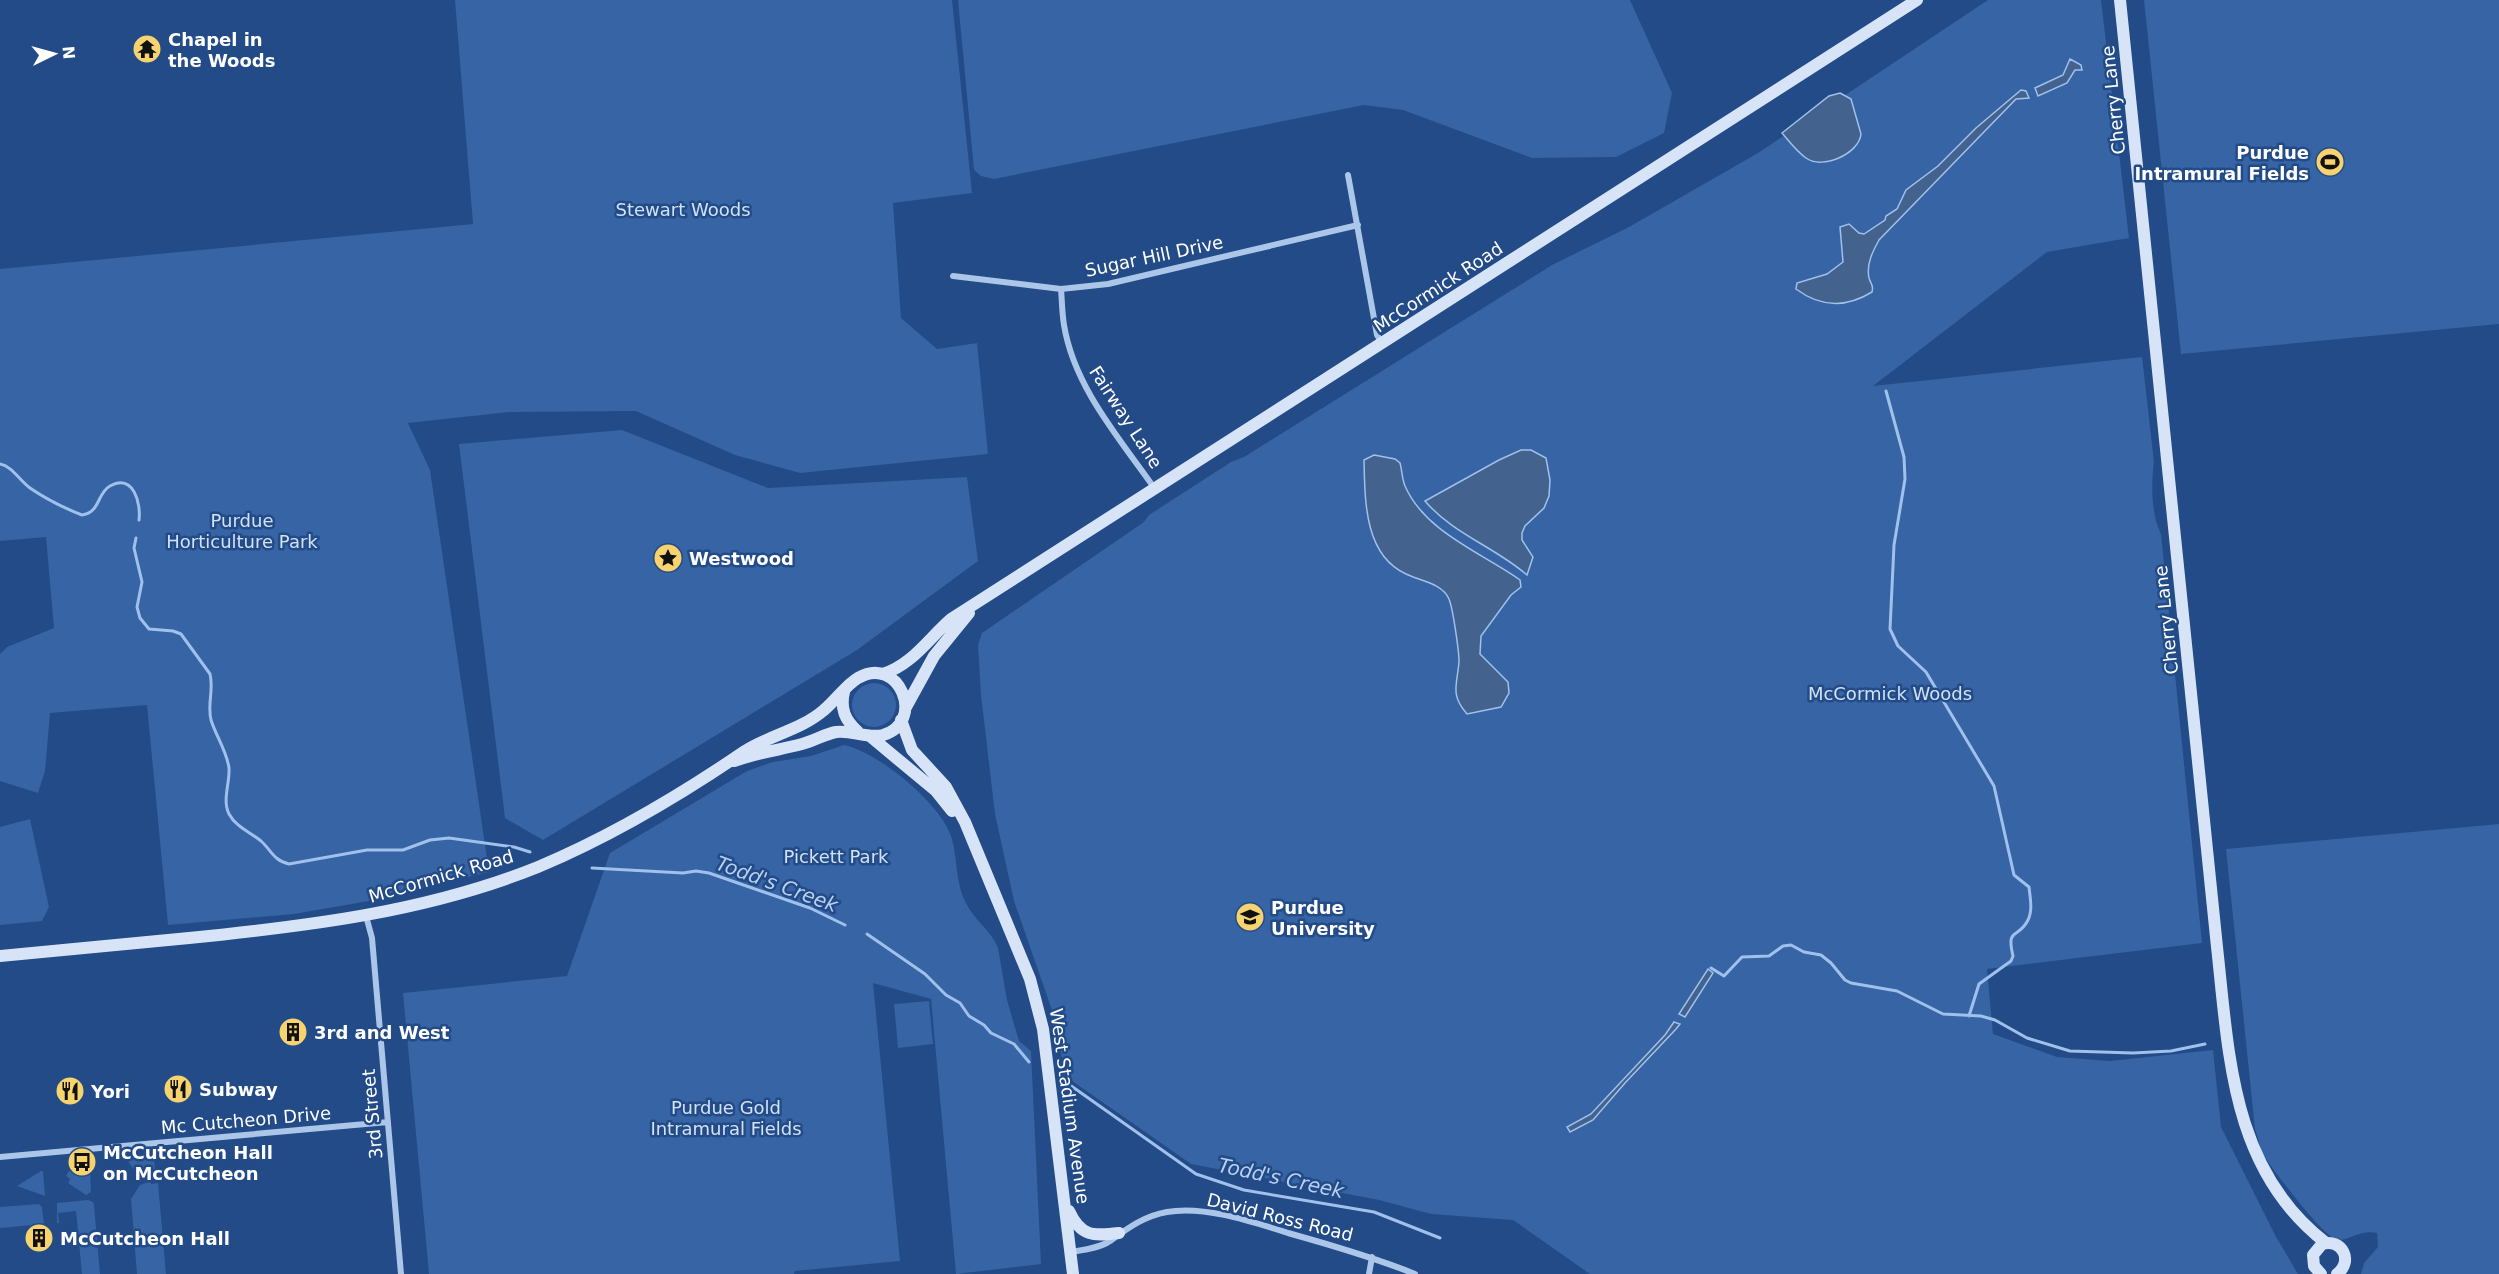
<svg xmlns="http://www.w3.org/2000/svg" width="2499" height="1274" font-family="'DejaVu Sans',sans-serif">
	<rect width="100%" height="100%" fill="#224b87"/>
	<!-- green -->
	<path fill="#3664a4" d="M455,0h497l20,193 -79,10 8,115 36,31 40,-6 11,111 -188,19 -65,-18 -99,-44 -127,1 -101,11 22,47 59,402 -120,29 -75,13 -126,11 -21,-220 -97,8 -5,58 -7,22 -38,-12v-127l7,-7 47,-19 -8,-91 -46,4v-272l473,-45z
		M958,0h672l42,93 -8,40 -48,24 -84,1 -129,-48 -39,-5 -370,74 -13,-3 -7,-6z
		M1988,0h113l28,238 -82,14 -174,134 269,-29 12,105c-3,22 -3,52 7,72l41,409 -215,26 6,65 64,23 53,4 103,-11 8,77 54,108 23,39h-708l-77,-54 -82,-6 -52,-14 -188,-36 -126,-88 -11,-60 -40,-115 -19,-87 -14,-119 -3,-50 4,-12 162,-111 5,-7 82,-53 13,-5 308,-192 77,-38 129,-74z
		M2144,0h355v324l-318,30z
		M622,430l146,58 199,-11 11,84 -121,89 -314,190 -38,-22 -46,-374z
		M852 705a22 22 0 1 1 44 0a22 22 0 1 1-44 0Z
		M844,745c34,7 96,58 107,91 7,22 4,46 15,67 8,17 25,27 32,45l9,52 12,41 12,10 10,213 -85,10 -25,-275 -58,-16 27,278 -105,10 -1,3h-365l-26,-281 164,-17 43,-123 137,-82 26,-9 38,-6z
		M30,819l19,88 -7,14 -42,4v-98z
		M2499,824v450h-138l3,-11 14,-16 -1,-14c-20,-4 -31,12 -44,5 -12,-6 -65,-73 -71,-86 -3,-7 -4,-15 -7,-23l-29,-280z
		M929,1001l4,43 -35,4 -4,-44z
		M154,1157l1,14 -4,2 -1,4 -15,-5 -8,-13z
		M85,1164l5,2 1,26 -5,3 -18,-12 2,-4 -4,-3 6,-10z
		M41,1171h2l2,25 -28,-10z
		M151,1181v3l7,-1 8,91h-29l-6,-75 9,-14z
		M88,1200l5,2 1,3 6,69h-18l-6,-63 -18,2 1,10h-2v-20z
		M39,1204l3,3 2,17 -44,4v-21z"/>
	<!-- water -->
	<path fill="#44628e" stroke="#a0c1eb" stroke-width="1.5" d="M2070,59l11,6 1,5h-7l-8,13 -29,13 -3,-8 28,-13z
		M2021,90l5,1 3,7 -13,1 -137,141c-6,11 -13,24 -10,38 2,7 5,7 3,14 -26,16 -52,15 -76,-3l1,-6 30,-9 16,-12 -3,-35 9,-3 10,9 5,1 21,-14 1,-4 11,-7 9,-19 32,-24 38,-38z
		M1840,93l11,6 10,35c-2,20 -39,36 -55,24 -9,-6 -17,-17 -24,-25l47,-37z
		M1521,450h10l15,8 4,22 -1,16 -5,12 -19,18 -3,7v7l11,17 -6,18c-32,-28 -74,-41 -102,-74l74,-41z
		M1374,455l21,4 5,4c2,7 2,16 5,23 20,46 77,67 115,94l1,7 -10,8 -30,41 -1,18 28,28 1,11 -8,14 -34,7c-17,-19 -10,-29 -8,-52 0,-11 -6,-53 -10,-63 -7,-16 -29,-18 -43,-25 -42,-19 -41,-74 -42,-114z
		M1708,969l5,4 -28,44 -6,-3z
		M1674,1022l6,2 -4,5 -51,54 -32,37 -23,12 -3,-5 24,-13 74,-79z"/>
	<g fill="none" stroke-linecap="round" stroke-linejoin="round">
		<!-- stream -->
		<path stroke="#a0c1eb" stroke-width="3" d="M1886,391l18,66 1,22 -11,66 -4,84 8,17 28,26 68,114 20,89 15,12c1,10 4,23 -1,33 -10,20 -22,6 -15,36l-2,5 -32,23 -10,32
			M0,464c12,2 20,17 30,24 16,11 34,20 52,27 18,-2 15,-22 28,-29 24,-13 31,18 29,34
			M136,538l-2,10 8,34 -5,25 3,11 9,11 24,2 8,3 29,40c4,16 -3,30 1,46 5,16 16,32 18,48 1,15 -7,32 0,46 7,13 21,18 32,27 10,9 13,20 28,23l78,-14h36l27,-10 19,-2 65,9 16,5
			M592,868l91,5 13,-2 13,2 101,35 35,17
			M867,934l58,40 21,21 14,8 9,13 15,9 7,8 23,11 15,18
			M1711,968l13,8 18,-19 27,-1 14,-10 8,-1 13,7 17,3 10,8 14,17 6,3 46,8 46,23 38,2 14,4 32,18 43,13 63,2 38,-2 34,-7
			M1067,1083l129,91 48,16 130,22 66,26"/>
		<!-- street -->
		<path stroke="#acc6ea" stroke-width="6" d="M1348,175l29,160 5,8
			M953,276l108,13 47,-5 250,-59
			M1061,289c1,12 1,24 3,36 10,62 56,114 91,164
			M366,916l6,22 29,336
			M0,1157l388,-35
			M1071,1252c12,-2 29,-4 39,-11 18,-13 34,-25 57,-29 36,-7 86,10 121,21 43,12 85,24 127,41
			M1369,1274l3,-17"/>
		<!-- secondary -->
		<path stroke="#d7e4f8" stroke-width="12" d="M2120,0l97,947c12,108 14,223 109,296
			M883,674c30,-10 45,-35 68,-55l966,-619
			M844,692c-4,17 1,28 14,40
			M906,707l28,-51 35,-43
			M901,720l11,30 34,37 19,35 65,157 13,50 30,245
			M871,737l65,54 16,20
			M0,956c63,-6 126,-12 189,-18 119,-12 237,-26 349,-71 74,-31 141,-71 207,-116 25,-16 56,-21 79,-41 11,-9 23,-26 34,-32 41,-24 69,44 25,57 -16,4 -30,-5 -47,-3 -11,2 -22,9 -34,12 -23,6 -45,9 -68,17
			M1069,1211c12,26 24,25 50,22
			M2321,1274l-7,-8 -1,-11 9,-11c20,-6 32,17 15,30"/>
	</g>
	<!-- icons -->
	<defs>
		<g id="temple-disc" transform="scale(1.5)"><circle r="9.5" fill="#f6d36e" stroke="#224b87"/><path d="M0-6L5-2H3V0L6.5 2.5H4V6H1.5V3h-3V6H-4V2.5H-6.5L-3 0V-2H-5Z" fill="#111"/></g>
		<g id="stadium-disc" transform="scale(1.5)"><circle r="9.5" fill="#f6d36e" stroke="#224b87"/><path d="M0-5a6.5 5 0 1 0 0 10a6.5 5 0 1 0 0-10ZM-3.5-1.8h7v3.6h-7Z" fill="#111"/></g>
		<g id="sight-disc" transform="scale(1.5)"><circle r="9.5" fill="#f6d36e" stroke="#224b87"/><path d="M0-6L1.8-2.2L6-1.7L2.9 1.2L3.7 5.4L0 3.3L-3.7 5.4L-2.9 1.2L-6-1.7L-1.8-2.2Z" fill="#111"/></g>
		<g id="university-disc" transform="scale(1.5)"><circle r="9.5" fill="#f6d36e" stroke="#224b87"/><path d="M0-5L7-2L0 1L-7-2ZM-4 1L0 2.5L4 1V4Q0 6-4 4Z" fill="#111"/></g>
		<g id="building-disc" transform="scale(1.5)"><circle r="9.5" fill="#f6d36e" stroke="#224b87"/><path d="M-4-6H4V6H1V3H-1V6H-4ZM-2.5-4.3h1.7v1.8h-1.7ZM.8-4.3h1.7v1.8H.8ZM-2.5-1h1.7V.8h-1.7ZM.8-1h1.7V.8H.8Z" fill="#111"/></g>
		<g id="restaurant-disc" transform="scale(1.5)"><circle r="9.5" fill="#f6d36e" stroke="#224b87"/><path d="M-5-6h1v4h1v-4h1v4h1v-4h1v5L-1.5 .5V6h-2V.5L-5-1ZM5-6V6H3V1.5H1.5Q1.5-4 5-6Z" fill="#111"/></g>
		<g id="bus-disc" transform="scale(1.5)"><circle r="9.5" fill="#f6d36e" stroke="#224b87"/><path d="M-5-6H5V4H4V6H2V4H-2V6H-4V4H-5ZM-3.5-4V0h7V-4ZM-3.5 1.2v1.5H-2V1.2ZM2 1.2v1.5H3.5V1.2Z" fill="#111"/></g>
	</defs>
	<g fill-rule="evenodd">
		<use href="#temple-disc" x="147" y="49"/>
		<use href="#stadium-disc" x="2330" y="162"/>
		<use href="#sight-disc" x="668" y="558"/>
		<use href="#university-disc" x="1250" y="917"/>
		<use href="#building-disc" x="293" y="1032"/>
		<use href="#restaurant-disc" x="178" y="1089"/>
		<use href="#restaurant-disc" x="70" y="1091"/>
		<use href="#bus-disc" x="82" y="1162"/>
		<use href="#building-disc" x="39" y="1238"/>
	</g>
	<g text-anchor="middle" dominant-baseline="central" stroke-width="5" stroke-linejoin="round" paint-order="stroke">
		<!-- poi labels -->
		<g font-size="18" font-weight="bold" fill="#fff" stroke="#224b87" text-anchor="start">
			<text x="168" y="39">Chapel in<tspan x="168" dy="21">the Woods</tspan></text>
			<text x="2309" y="152" text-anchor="end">Purdue<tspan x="2309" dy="21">Intramural Fields</tspan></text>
			<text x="689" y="558">Westwood</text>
			<text x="1271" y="907">Purdue<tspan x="1271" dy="21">University</tspan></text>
			<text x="314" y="1032">3rd and West</text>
			<text x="199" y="1089">Subway</text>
			<text x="91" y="1091">Yori</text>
			<text x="103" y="1152">McCutcheon Hall<tspan x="103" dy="21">on McCutcheon</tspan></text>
			<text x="60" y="1238">McCutcheon Hall</text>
		</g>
		<!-- street labels -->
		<g font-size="18" fill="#fff" stroke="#224b87">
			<text transform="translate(2113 100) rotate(-96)">Cherry Lane</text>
			<text transform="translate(1154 256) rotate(-12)">Sugar Hill Drive</text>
			<text transform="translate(1438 287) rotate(-33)">McCormick Road</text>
			<text transform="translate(1126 417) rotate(57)">Fairway Lane</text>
			<text transform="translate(2166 620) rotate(-96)">Cherry Lane</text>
			<text transform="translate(441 876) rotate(-16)">McCormick Road</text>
			<text transform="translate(1070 1106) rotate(82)">West Stadium Avenue</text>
			<text transform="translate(372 1114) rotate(-95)">3rd Street</text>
			<text transform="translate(246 1120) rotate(-5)">Mc Cutcheon Drive</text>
			<text transform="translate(1280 1217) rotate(14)">David Ross Road</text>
		</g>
		<!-- park labels -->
		<g font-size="18" fill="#d1e1f7" stroke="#224b87">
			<text x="683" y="209">Stewart Woods</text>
			<text x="242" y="520">Purdue<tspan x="242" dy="21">Horticulture Park</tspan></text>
			<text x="1890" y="693">McCormick Woods</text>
			<text x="836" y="856">Pickett Park</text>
			<text x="726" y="1107">Purdue Gold<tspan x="726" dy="21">Intramural Fields</tspan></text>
		</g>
		<!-- water labels -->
		<g font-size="20" font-style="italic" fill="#b8d0f1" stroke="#224b87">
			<text transform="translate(777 884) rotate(20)">Todd's Creek</text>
			<text transform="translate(1281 1178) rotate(12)">Todd's Creek</text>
		</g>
	</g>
	<!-- north arrow -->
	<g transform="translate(54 54) rotate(85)" stroke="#224b87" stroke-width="4.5" paint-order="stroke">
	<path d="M0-4.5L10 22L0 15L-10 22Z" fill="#ffffff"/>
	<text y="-9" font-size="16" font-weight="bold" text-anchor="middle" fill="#ffffff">N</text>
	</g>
</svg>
